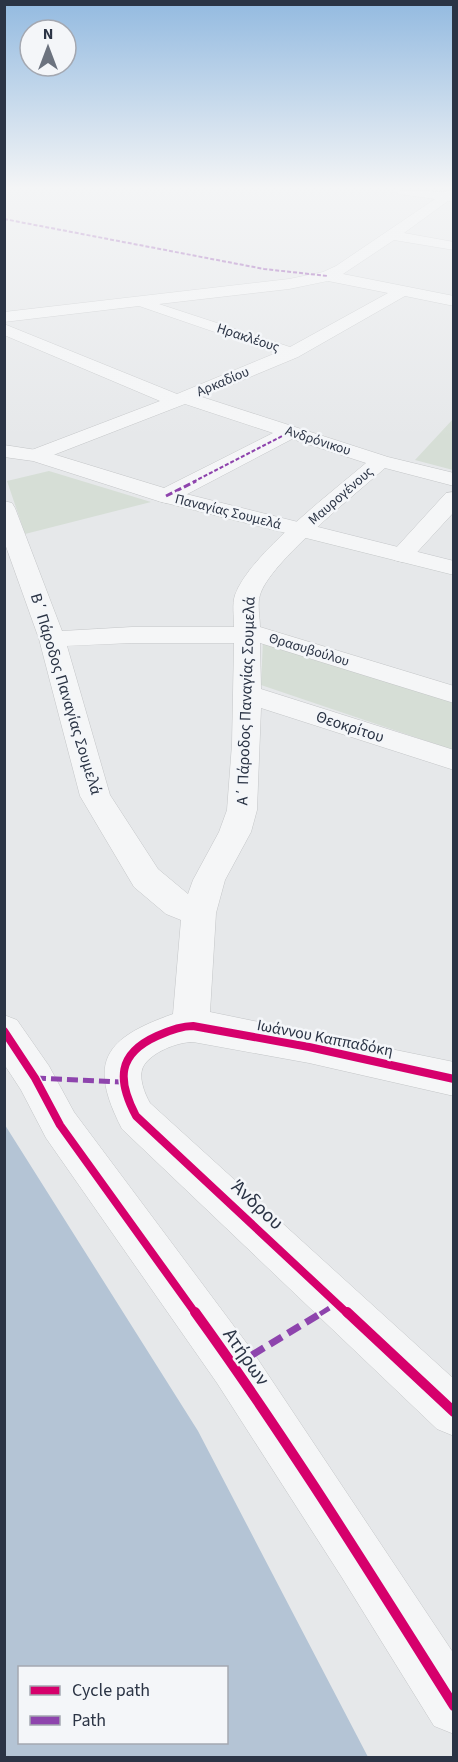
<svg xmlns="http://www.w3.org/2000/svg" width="458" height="1762" font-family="'Source Sans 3',sans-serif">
	<rect width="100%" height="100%" fill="#e6e8ea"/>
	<!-- green -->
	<path fill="#d6ded6" d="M453,419v51l-38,-10z
		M49,471l102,31 -126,32 -18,-53z
		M263,640l190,61v49l-192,-65z"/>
	<!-- water -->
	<path fill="#b4c4d5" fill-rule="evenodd" d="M5,1125l193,306 170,326h-363zM20,1668h206v74h-206z"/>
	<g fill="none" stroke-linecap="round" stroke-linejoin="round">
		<!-- minor casing -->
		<g stroke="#c4c6c8" stroke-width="1">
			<path id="minor" d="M393,190l50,2 11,-2v12l-6,-1 -44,32 50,9v8l-60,-10 -51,34 111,22v10l-49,-10 -107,61 -96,40 186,60 66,16v13l-69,-18c-28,25 -116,95 -125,127 -3,9 0,23 0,32l194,59v17l-194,-60 1,46 193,61v20l-193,-62 -4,102 -6,22 -26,48 -9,33 -6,99 244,50v34l-145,-33 -116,-21c-15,0 -42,10 -50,25 -5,11 2,27 7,36l304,276v57l-17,-7 -315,-300c-35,-68 -17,-91 51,-115l8,-94 -15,-6 -32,-27 -54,-91 -41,-157 -35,-98v-40l8,2 3,5 47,123 70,-4h102c0,-10 -2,-23 1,-32 14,-40 97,-103 131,-132l-74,-24 -118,62 -8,2 -8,-2 -3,-5 3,-5 115,-58 -88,-29 -142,55 -7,2 -7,-2 -3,-4 3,-4 131,-50 -156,-66v-11l173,70 99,-41 -137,-47 -135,16v-10l285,-33 34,-7 13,-6 99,-67 -36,-5zM328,281l60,12 -98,54 -131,-43 130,-15zM132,643h102l-2,101 -5,66 -8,22 -26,48 -5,14 -30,-25 -48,-74 -43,-149z
				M454,492v20l-44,48 -8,2 -8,-2 -4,-5 4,-5 52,-57z
				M4,1015l13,5 32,46 25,46 177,237 203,305v80l-20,-8 -93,-150 -124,-193 -171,-245 -25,-48 -17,-26z"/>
		</g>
		<!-- tertiary casing -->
		<g stroke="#c4c6c8" stroke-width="1">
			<path id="tertiary" d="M4,445l39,6 131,40 280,70v14l-296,-74 -125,-40 -29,-4z"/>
		</g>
		<!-- minor -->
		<use href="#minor" fill="#f5f6f7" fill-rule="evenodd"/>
		<!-- tertiary -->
		<use href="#tertiary" fill="#f5f6f7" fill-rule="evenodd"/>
		<!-- quiet-far3 -->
		<path stroke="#8e44ad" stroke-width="2" stroke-dasharray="4 2" stroke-linecap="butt" d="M4,219l260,50 64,7
			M193,482l97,-50"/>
		<!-- quiet-far2 -->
		<path stroke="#8e44ad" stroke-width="3" stroke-dasharray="7 3" stroke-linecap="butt" d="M166,496l30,-15"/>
		<!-- quiet-far1 -->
		<path stroke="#8e44ad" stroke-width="5" stroke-dasharray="11 5" stroke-linecap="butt" d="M35,1078l87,4
			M320,1314l19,-12"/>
		<!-- quiet -->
		<path stroke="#8e44ad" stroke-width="7" stroke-dasharray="14 7" stroke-linecap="butt" d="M234,1366l89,-54"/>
		<!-- cycleway-far1 casing -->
		<g stroke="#f4f6f9" stroke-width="11">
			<path id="cycleway-far1" d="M4,1031l31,47 25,47 136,189
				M348,1314l-212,-198c-19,-36 -19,-62 21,-80 11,-5 24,-10 36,-10l116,21 145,32"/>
		</g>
		<!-- cycleway casing -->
		<g stroke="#f4f6f9" stroke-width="14">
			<path id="cycleway" d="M195,1312c92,127 175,261 259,394
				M347,1312l107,100"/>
		</g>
		<!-- cycleway-far1 -->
		<use href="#cycleway-far1" stroke="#d6006c" stroke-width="8"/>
		<!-- cycleway -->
		<use href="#cycleway" stroke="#d6006c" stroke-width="10"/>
	</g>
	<!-- sky -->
	<linearGradient id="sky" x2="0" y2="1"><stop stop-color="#93bae0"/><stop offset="0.43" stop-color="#f4f5f6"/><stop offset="1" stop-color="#f4f5f6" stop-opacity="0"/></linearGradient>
	<rect width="458" height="437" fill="url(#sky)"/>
	<g text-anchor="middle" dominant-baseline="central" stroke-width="5" stroke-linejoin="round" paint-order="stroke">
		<!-- far-street labels -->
		<g font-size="14" fill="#2b3445" stroke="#f4f6f9">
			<text transform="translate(248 338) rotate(18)">Ηρακλέους</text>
			<text transform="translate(223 382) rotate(-23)">Αρκαδίου</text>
			<text transform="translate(318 441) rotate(18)">Ανδρόνικου</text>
			<text transform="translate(341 496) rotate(-41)">Μαυρογένους</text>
			<text transform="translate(228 512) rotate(14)">Παναγίας Σουμελά</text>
			<text transform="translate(309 650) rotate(17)">Θρασυβούλου</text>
		</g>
		<!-- street labels -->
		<g font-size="16" fill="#2b3445" stroke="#f4f6f9">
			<text transform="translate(66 694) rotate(73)">Β΄ Πάροδος Παναγίας Σουμελά</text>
			<text transform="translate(246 701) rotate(-88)">Α΄ Πάροδος Παναγίας Σουμελά</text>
			<text transform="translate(350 727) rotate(18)">Θεοκρίτου</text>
			<text transform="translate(325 1038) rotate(11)">Ιωάννου Καππαδόκη</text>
		</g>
		<!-- near-street labels -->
		<g font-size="20" fill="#2b3445" stroke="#f4f6f9">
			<text transform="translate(257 1205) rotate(43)">Άνδρου</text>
			<text transform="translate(246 1357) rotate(55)">Ατήρων</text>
		</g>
	</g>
	<!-- border -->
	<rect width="458" height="1762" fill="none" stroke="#2b3445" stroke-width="12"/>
	<!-- legend -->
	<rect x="18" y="1666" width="210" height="78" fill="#f4f6f9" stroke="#a4a8b1" stroke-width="1.5"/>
	<rect x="30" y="1686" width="30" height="9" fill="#d6006c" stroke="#a4a8b1" stroke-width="1.5"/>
	<text x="72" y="1696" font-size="18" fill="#2b3445">Cycle path</text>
	<rect x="30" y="1716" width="30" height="9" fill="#8e44ad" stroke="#a4a8b1" stroke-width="1.5"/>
	<text x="72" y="1726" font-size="18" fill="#2b3445">Path</text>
	<!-- north arrow -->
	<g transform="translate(48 48)"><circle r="28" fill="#f4f6f9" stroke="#a4a8b1" stroke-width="1.5"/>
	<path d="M0-4.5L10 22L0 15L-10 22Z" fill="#6c737f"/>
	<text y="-9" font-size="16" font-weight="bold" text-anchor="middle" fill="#2b3445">N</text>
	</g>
</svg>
